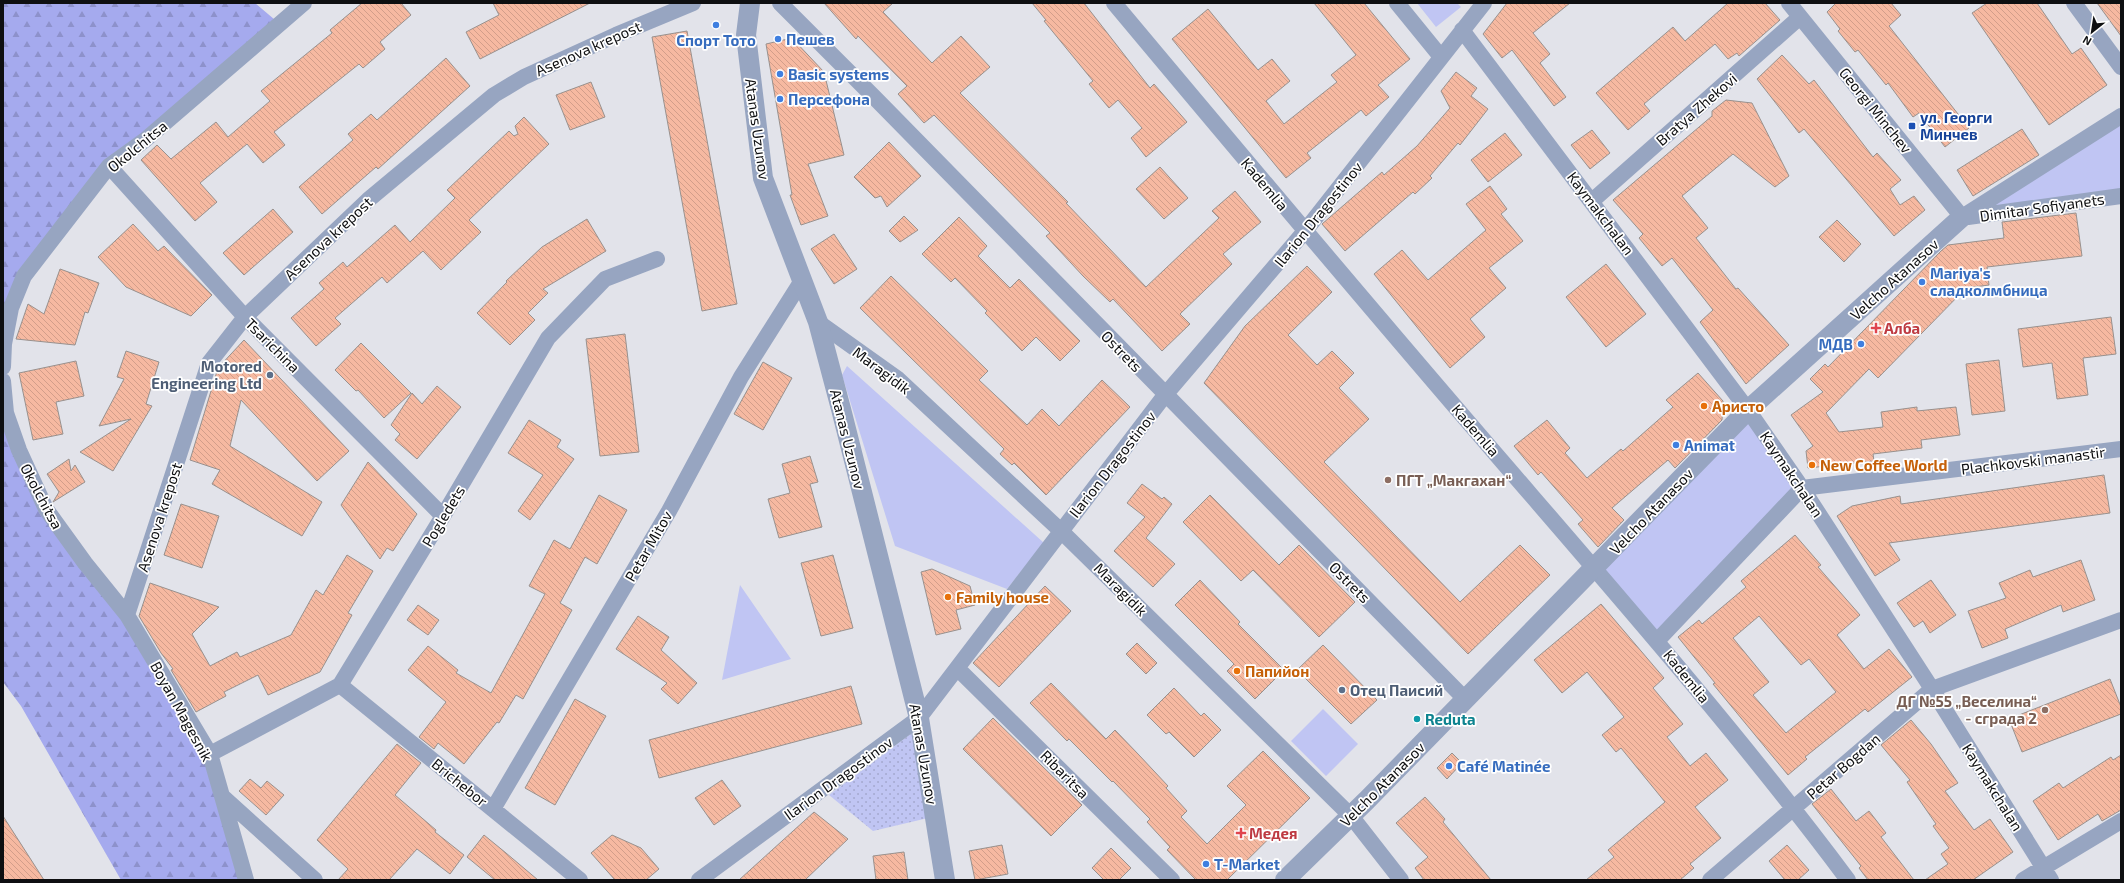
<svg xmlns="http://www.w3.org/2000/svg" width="2124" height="883" font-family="'Exo 2',sans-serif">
	<defs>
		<pattern id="grass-dots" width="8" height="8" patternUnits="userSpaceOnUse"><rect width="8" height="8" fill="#c0c5f3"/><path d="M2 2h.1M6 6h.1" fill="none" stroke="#a4a8cf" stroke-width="1.8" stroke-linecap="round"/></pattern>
		<pattern id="forest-firs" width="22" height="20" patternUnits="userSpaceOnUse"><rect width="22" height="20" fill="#a5aaee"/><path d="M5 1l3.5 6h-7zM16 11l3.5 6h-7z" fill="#8d91cb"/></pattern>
		<pattern id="building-back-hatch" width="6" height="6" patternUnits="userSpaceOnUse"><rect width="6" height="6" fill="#f6b9a1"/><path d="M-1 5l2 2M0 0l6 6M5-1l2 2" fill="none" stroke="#d29e8a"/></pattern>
	</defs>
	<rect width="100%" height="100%" fill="#e2e3ea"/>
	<!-- grass -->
	<path fill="url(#grass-dots)" d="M912,733l16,85 -55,13 -44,-36z"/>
	<!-- forest -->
	<path fill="url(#forest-firs)" d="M3,3h252l26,22 -172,141 -85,110 -21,91z
		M3,381l16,69 66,113 125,191 36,126h-125l-100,-174 -18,-24z"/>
	<!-- green -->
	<path fill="#c0c5f3" d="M1417,3h40l4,4 -25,20z
		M2121,116v80l-159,21z
		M847,366l197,177 -37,46 -112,-43 -53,-171z
		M1748,410l54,78 -145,153 -62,-72z
		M740,585l51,74 -69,21z
		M1323,709l35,35 -32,32 -35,-35z"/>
	<!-- building -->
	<path fill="url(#building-back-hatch)" stroke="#98918e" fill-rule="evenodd" d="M362,3h39l10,12 -31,27 5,7 -22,19 -4,-4 -85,68 11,13 -22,18 -16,-19 -47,39 17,19 -22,19 -54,-61 16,-15 14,14 45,-37 12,15 42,-36 -9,-10 71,-58 -2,-3z
		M493,3h97l-110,56 -14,-27 33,-17z
		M824,3h69l-10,9 49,51 29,-27 29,31 -30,26 108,109 -2,1 80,84 73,-69 -7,-7 23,-20 26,31 -38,32 9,10 -52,50 10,10 -28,27 -49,-52 -3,3 -27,-26 -37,-40 4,-3 -116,-118 -10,8 -26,-29 9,-8 -49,-50 -2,3z
		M1032,3h52l66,85 4,-4 33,38 -41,35 -15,-19 11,-10 -24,-28 -9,8 -20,-24 4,-3 -49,-60 2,-1z
		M1314,3h50l46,56 -32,26 11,12 -23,19 -5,-6 -54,43 4,5 -25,20 -114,-139 36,-30 50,61 14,-11 18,22 -24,20 18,23 53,-42 -6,-7 25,-20z
		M1507,3h63l-37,30 17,21 -10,9 26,34 -12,9 -42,-56 -10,8 -19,-24z
		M1728,3h37l15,17 -41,36 -2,-3 -9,6 -13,-15 -71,60 6,7 -22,19 -32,-37 77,-66 12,14z
		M1836,3h55l10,12 -12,11 80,102 -24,19 -26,-34 -6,4 -25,-34 -2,2 -28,-35 -3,2 -17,-21 2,-2 -13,-17z
		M1987,3h50l35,51 9,-6 26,37 -58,40 -77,-112z
		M2097,3h24v33z
		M687,31l50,273 -35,7 -50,-274z
		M792,38l32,34 20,83 -36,9 20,52 -27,9 -11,-30h2l-26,-151z
		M1782,55l27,29 5,-4 59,77 4,-4 24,27 -11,9 10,16 14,-9 11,14 -31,26 -90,-107 -5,4 -42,-54z
		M446,58l24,28 -92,83 -2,-2 -54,47 -23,-27 54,-47 -5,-6 23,-20 6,6z
		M1456,72l21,16 -6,8 17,13 -28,36 -2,-2 -28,33 2,2 -17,16 -2,-2 -68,59 -23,-27 60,-52 2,3 33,-29 33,-38 -9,-17z
		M591,82l14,35 -35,13 -14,-35z
		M1726,100l26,3 37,73 -14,11 -42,-33 -51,42 26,32 -12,10 40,51 2,-1 51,57 -43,39 -46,-62 13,-12 -41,-52 -10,8 -23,-28 4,-4 -30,-34 99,-84v-5z
		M524,117l25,27 -80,76 12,12 -40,38 -18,-19 -36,32 -5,-6 -47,41 6,6 -25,22 -25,-28 33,-29 -5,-6 24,-21 4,5 48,-42 15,17 45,-44 -8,-8 62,-59 5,5 4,-2 -3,-8z
		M2022,129l17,26 -66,41 -16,-26z
		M1592,130l18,23 -20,16 -19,-24z
		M1505,133l17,22 -34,27 -17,-22z
		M889,142l32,34 -34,31 -6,-11 -6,2 -21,-21z
		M1160,167l28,31 -24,21 -28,-30z
		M1490,186l17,23 -6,5 22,27 -34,27 17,20 -36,31 15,18 -35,31 -76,-94 28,-24 26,30 58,-50 -20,-26z
		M273,209l20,23 -49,43 -21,-22z
		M2076,213l6,43 -95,11 2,18 -23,3 -88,90 -9,-9 -43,44 13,19 44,-5 -2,-15 36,-5v4l39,-4 4,28 -39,5 1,8 -49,6 1,7 -66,7 -2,-17 7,-5 -22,-31 32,-23 -13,-13 15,-15 3,3 113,-116 7,-6 56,-7 -2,-16z
		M904,216l14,14 -18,12 -11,-11z
		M959,217l28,29 -9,10 32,32 9,-9 61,62 -20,20 -24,-24 -14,14 -37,-38 2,-2 -32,-33 -4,4 -29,-28z
		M587,219l19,32 -63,38 5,4 -20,20 7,7 -25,25 -33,-32 30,-31 -1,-1 36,-34z
		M1837,220l24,24 -17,18 -25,-25z
		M133,224l25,27 6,-5 48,49 -21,21 -65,-29 -28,-30z
		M834,234l23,35 -23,15 -23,-35z
		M1606,264l40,50 -40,33 -40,-50z
		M1307,266l25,26 -44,43 29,30 15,-14 22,22 -15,15 30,31 -45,43 136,140 60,-57 30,30 -82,79 -264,-271 41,-57z
		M60,269l39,14 -11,30 -3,-1 -10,33 -59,-6 12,-35 16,10z
		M891,276l97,95 -9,9 48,45 15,-16 17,17 43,-46 28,27 -84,88 -32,-32 -2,2 -12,-11 4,-5 -144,-141z
		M2111,317l5,37 -33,4 5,37 -31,4 -5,-36 -29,4 -5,-38z
		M625,334l14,118 -39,4 -14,-117z
		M244,340l105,111 -32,30 -76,-81 -11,46 92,56 -20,34 -90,-52 8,-14 -30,-10 28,-92z
		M361,343l50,50 -27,25 -26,-28 -2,1 -21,-21z
		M126,351l33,11 -13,42 6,2 -39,65 -33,-19 51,-33 -32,7 25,-47 -7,-2z
		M1999,360l6,51 -33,4 -6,-51z
		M76,361l8,35 -28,6 7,32 -30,6 -14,-67z
		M763,362l29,16 -29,52 -29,-16z
		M1698,373l25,28 -1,19 -47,48 -7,-8 -56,48 12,12 -26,27 -20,-23 5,-4 -42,-48 -3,3 -24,-29 33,-26 23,28 -5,5 22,25 34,-29 2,2 50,-44 -7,-7z
		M437,386l24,21 -44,52 -22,-19 5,-6 -9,-9 21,-32 10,11z
		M529,420l32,20 -4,7 17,12 -44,61 -12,-9 25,-36 -35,-22z
		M810,456l8,26 -8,2 12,43 -43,11 -11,-39 22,-6 -8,-29z
		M69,459l2,12 4,-6 10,17 -32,20 6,-10 -12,-18z
		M368,462l49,52 -24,37 -6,-3 -7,11 -39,-54z
		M2104,475l6,38 -221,30 11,17 -25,16 -38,-60 15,-10 48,-10 1,8z
		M1142,484l20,15 2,-2 8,7 -26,34 29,26 -22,23 -39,-36 31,-34 -18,-14z
		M599,495l28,15 -30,54 -12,-7 -25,46 12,7 -49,89 -7,-4 -17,28 -2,-1 -33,42 -26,-21 -4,6 -15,-12 27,-35 -38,-32 20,-24 30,24 -2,3 35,20 54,-99 -16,-8 25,-46 16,9z
		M1210,495l69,70 20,-20 56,57 -36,35 -66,-67 -12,11 -58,-59z
		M181,504l38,12 -17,52 -38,-13z
		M1795,535l26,30 -3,2 42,48 -23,20 27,34 25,-20 23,28 -44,35 -3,-3 -60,48 2,2 -19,16 -75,-91 2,-1 -37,-46 21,-17 3,4 44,-37 -5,-6zM1759,616l42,49 8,-6 27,33 -50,41 -33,-38 16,-13 -36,-44z
		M347,555l26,16 -25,42 4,2 -32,57 -52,23 -10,-20 -34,17 2,4 -30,16 -25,-42 2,-1 -12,-16 -22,-37 11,-33 69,24 -27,27 18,32 27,-14 3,5 51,-22 25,-45 7,5z
		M833,555l20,73 -32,8 -20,-73z
		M2081,560l14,40 -32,12 -2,-7 -56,24 3,9 -26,10 -14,-37 38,-13 -7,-15 31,-13 3,7z
		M932,569l38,17 5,19 -19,5 5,19 -25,6 -15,-63z
		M1200,580l40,42 -2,2 46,46 -29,29 -28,-28 7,-7 -59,-59z
		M1931,580l25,35 -26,18 -7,-12 -9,6 -17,-24z
		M1045,586l26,25 -72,76 -26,-24z
		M1601,604l63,74 -11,10 30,36 -16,13 23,29 16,-13 22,27 -33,27 26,31 -31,26 4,4 -14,12h-94l28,-23 -6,-7 57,-48 -44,-54 -5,4 -14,-17 22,-18 -37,-45 -25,21 -28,-33z
		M418,605l21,15 -11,15 -21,-15z
		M638,616l31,21 -8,13 36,33 -19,21 -17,-15 6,-6 -51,-34z
		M1137,643l20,20 -11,11 -20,-20z
		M1323,645l54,55 -26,24 -54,-54z
		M2110,679l11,28v7l-99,38 -13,-33z
		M1051,683l55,56 9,-9 24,25 29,31 -2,2 21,23 -6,6 26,27 39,-39 -19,-19 36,-35 47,47 -83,82h-31l-29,-30 3,-3 -23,-25 3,-3 -37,-38 -1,1 -43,-43 -2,2 -37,-38z
		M851,686l11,38 -203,54 -10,-38z
		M1174,688l27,28 3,-3 17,17 -27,27 -25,-25 -3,2 -19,-19z
		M575,699l31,17 -51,89 -30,-17z
		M993,718l89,87 -31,31 -88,-87z
		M1911,720l20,24 27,39 -13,8 29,39 16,-11 23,33 -40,28h-48l23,-16 -7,-10 8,-6 -16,-22 3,-2 -29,-42 3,-2 -29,-35z
		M397,744l24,19 -26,32 41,35 -1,2 29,23 -14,19 -33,-25 -28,31h-51l10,-11 -31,-29z
		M1452,753l10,10 -15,16 -10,-11z
		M2121,755v55l-19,11 -4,-7 -40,26 -25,-39 26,-18 4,5 48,-31 2,3z
		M250,779l11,9 6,-7 17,14 -18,20 -27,-24z
		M722,780l19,26 -27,19 -19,-27z
		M1831,789l25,32 13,-10 17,22 -5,4 33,43h-46l-9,-12 2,-2 -49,-62z
		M1425,797l20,22 -2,3 48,58h-67l-9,-12 13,-11 -32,-34z
		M814,812l34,27 -43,41h-66z
		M3,816l41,64h-41z
		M484,835l22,18 32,27h-43l-28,-23z
		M612,835l29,13 18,21 -13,11h-31l-24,-27z
		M1002,845l6,29 -33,6 -6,-29z
		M1787,845l22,25 -11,10h-13l-16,-19z
		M1111,848l20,20 -12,12h-15l-12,-12z
		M904,852l4,28h-32l-3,-24z"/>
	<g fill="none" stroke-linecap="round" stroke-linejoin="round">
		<!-- minor -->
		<path stroke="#97a5c1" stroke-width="16" d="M780,3l94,94 591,602
			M1114,3c128,153 256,305 386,456 119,138 239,275 348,421
			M1397,3l44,54
			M1789,3l173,214
			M2074,3l47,64
			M1462,30l286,380 54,78 130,201 119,191
			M109,166l136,151 198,199
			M1592,201l208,-184
			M1962,217l159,-101
			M1968,217l153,-21
			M818,322l80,57 163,152 290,285 50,64
			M3,367l1,-23 7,-36 13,-32 85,-110 36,-26 159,-137
			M3,381l3,32 13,37 27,59 39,54 42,52 83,139 36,126
			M1802,488l319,-39
			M127,615l82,-252 36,-46 123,-117 126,-105 30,-18 92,-42 77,-32
			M1657,641l145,-153
			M957,668l215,212
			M340,685l240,195
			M210,754l130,-69 103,-169 105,-178 57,-59 52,-20
			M223,797l92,83
			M493,809l176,-298 72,-134 60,-95
			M699,880l220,-162 246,-323 140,-164 179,-228
			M1710,880l222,-191 189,-69
			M2023,880l98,-59"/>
		<!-- tertiary -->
		<path stroke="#97a5c1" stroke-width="20" d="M750,3l-4,32 17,143 55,144 23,87 78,309 26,162
			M1285,880l82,-80 381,-390 214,-193"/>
	</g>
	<!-- markers -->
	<g fill="#3f7fe0" stroke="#fff" stroke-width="1.5">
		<circle cx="716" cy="25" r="4"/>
		<circle cx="778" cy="39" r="4"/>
		<circle cx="780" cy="74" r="4"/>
		<circle cx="780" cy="99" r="4"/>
		<circle cx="1922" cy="282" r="4"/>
		<circle cx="1861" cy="344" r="4"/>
		<circle cx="1676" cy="445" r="4"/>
		<circle cx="1449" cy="766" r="4"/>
		<circle cx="1206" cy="864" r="4"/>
	</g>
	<rect fill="#1a4fb4" stroke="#fff" stroke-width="1.5" x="1908" y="122" width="8" height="8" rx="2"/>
	<g fill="#e0444e" stroke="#fff" stroke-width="1.5">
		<path d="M1874 322h4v4h4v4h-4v4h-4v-4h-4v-4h4z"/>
		<path d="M1239 827h4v4h4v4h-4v4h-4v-4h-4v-4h4z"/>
	</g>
	<g fill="#5c6f8a" stroke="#fff" stroke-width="1.5">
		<circle cx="270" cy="375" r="4"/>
		<circle cx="1342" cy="690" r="4"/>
	</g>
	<g fill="#e8710a" stroke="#fff" stroke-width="1.5">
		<circle cx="1704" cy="406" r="4"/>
		<circle cx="1812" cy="465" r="4"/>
		<circle cx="948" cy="597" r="4"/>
		<circle cx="1237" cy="671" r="4"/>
	</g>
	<g fill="#8d6e63" stroke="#fff" stroke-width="1.5">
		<circle cx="1388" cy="480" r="4"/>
		<circle cx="2045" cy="710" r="4"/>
	</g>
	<circle fill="#0f9aa8" stroke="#fff" stroke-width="1.5" cx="1417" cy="719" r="4"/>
	<g text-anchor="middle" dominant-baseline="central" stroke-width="3.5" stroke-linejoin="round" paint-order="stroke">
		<!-- shop labels -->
		<g font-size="15" font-weight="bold" fill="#366cbe" stroke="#fff" text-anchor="start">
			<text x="786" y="39">Пешев</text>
			<text x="716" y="40" text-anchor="middle">Спорт Тото</text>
			<text x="788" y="74">Basic systems</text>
			<text x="788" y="99">Персефона</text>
			<text x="1930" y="273">Mariya's<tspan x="1930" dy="17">сладколмбница</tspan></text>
			<text x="1853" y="344" text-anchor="end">МДВ</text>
			<text x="1684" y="445">Animat</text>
			<text x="1457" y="766">Café Matinée</text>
			<text x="1214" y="864">T-Market</text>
		</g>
		<!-- street labels -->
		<g font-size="15" fill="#0e0f11" stroke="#fff">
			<text transform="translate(588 48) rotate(-24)">Asenova krepost</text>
			<text transform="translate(1696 109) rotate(-41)">Bratya Zhekovi</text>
			<text transform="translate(1876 110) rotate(51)">Georgi Minchev</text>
			<text transform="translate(758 129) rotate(82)">Atanas Uzunov</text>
			<text transform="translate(137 146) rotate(-39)">Okolchitsa</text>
			<text transform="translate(1265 184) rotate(50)">Kademlia</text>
			<text transform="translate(2042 207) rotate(-8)">Dimitar Sofiyanets</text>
			<text transform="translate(1601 213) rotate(53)">Kaymakchalan</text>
			<text transform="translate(1318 214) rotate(-51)">Ilarion Dragostinov</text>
			<text transform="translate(328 238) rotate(-43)">Asenova krepost</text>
			<text transform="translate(1894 279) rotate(-42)">Velcho Atanasov</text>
			<text transform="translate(273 345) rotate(45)">Tsarichina</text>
			<text transform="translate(1122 351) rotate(46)">Ostrets</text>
			<text transform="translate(882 370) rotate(37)">Maragidik</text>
			<text transform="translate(1476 430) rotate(49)">Kademlia</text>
			<text transform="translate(848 439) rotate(76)">Atanas Uzunov</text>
			<text transform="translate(2033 460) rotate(-7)">Plachkovski manastir</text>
			<text transform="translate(1112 464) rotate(-52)">Ilarion Dragostinov</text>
			<text transform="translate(1792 474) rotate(56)">Kaymakchalan</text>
			<text transform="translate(42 496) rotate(62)">Okolchitsa</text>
			<text transform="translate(1651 511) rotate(-46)">Velcho Atanasov</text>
			<text transform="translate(443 516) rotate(-59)">Pogledets</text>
			<text transform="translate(159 517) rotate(-72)">Asenova krepost</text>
			<text transform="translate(648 546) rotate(-60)">Petar Mitov</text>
			<text transform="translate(1350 582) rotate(45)">Ostrets</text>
			<text transform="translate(1121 589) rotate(45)">Maragidik</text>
			<text transform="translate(1687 676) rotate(51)">Kademlia</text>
			<text transform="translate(182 711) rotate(61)">Boyan Magesnik</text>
			<text transform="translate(924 754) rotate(80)">Atanas Uzunov</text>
			<text transform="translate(1843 766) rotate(-41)">Petar Bogdan</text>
			<text transform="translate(1065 774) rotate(45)">Ribaritsa</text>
			<text transform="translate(838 778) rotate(-36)">Ilarion Dragostinov</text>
			<text transform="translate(460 782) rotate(39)">Brichebor</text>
			<text transform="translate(1382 784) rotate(-45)">Velcho Atanasov</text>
			<text transform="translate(1993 787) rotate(58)">Kaymakchalan</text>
		</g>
		<!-- transit labels -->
		<g font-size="15" font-weight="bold" fill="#164399" stroke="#fff" text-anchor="start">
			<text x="1920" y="117">ул. Георги<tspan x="1920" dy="17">Минчев</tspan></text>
		</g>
		<!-- health labels -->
		<g font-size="15" font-weight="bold" fill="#be3a42" stroke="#fff" text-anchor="start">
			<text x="1884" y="328">Алба</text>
			<text x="1249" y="833">Медея</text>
		</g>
		<!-- service labels -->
		<g font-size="15" font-weight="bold" fill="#4e5e75" stroke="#fff" text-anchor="end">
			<text x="262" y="366">Motored<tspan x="262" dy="17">Engineering Ltd</tspan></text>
			<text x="1350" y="690" text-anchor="start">Отец Паисий</text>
		</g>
		<!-- food labels -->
		<g font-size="15" font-weight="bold" fill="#c56008" stroke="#fff" text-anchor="start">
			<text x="1712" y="406">Аристо</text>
			<text x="1820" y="465">New Coffee World</text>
			<text x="956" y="597">Family house</text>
			<text x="1245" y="671">Папийон</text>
		</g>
		<!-- education labels -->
		<g font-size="15" font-weight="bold" fill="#785e54" stroke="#fff" text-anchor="start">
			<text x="1396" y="480">ПГТ „Макгахан“</text>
			<text x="2037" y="701" text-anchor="end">ДГ №55 „Веселина“<tspan x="2037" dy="17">- сграда 2</tspan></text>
		</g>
		<!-- culture labels -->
		<g font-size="15" font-weight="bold" fill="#0d838f" stroke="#fff" text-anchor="start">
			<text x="1425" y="719">Reduta</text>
		</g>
	</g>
	<!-- border -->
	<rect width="2124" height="883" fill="none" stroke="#0e0f11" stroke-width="8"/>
	<!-- north arrow -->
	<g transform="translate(2092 32) rotate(210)" stroke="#ffffff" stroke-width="3" paint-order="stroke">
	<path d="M0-3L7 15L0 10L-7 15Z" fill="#0e0f11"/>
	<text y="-6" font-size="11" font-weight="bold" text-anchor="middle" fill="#0e0f11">N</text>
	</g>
</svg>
